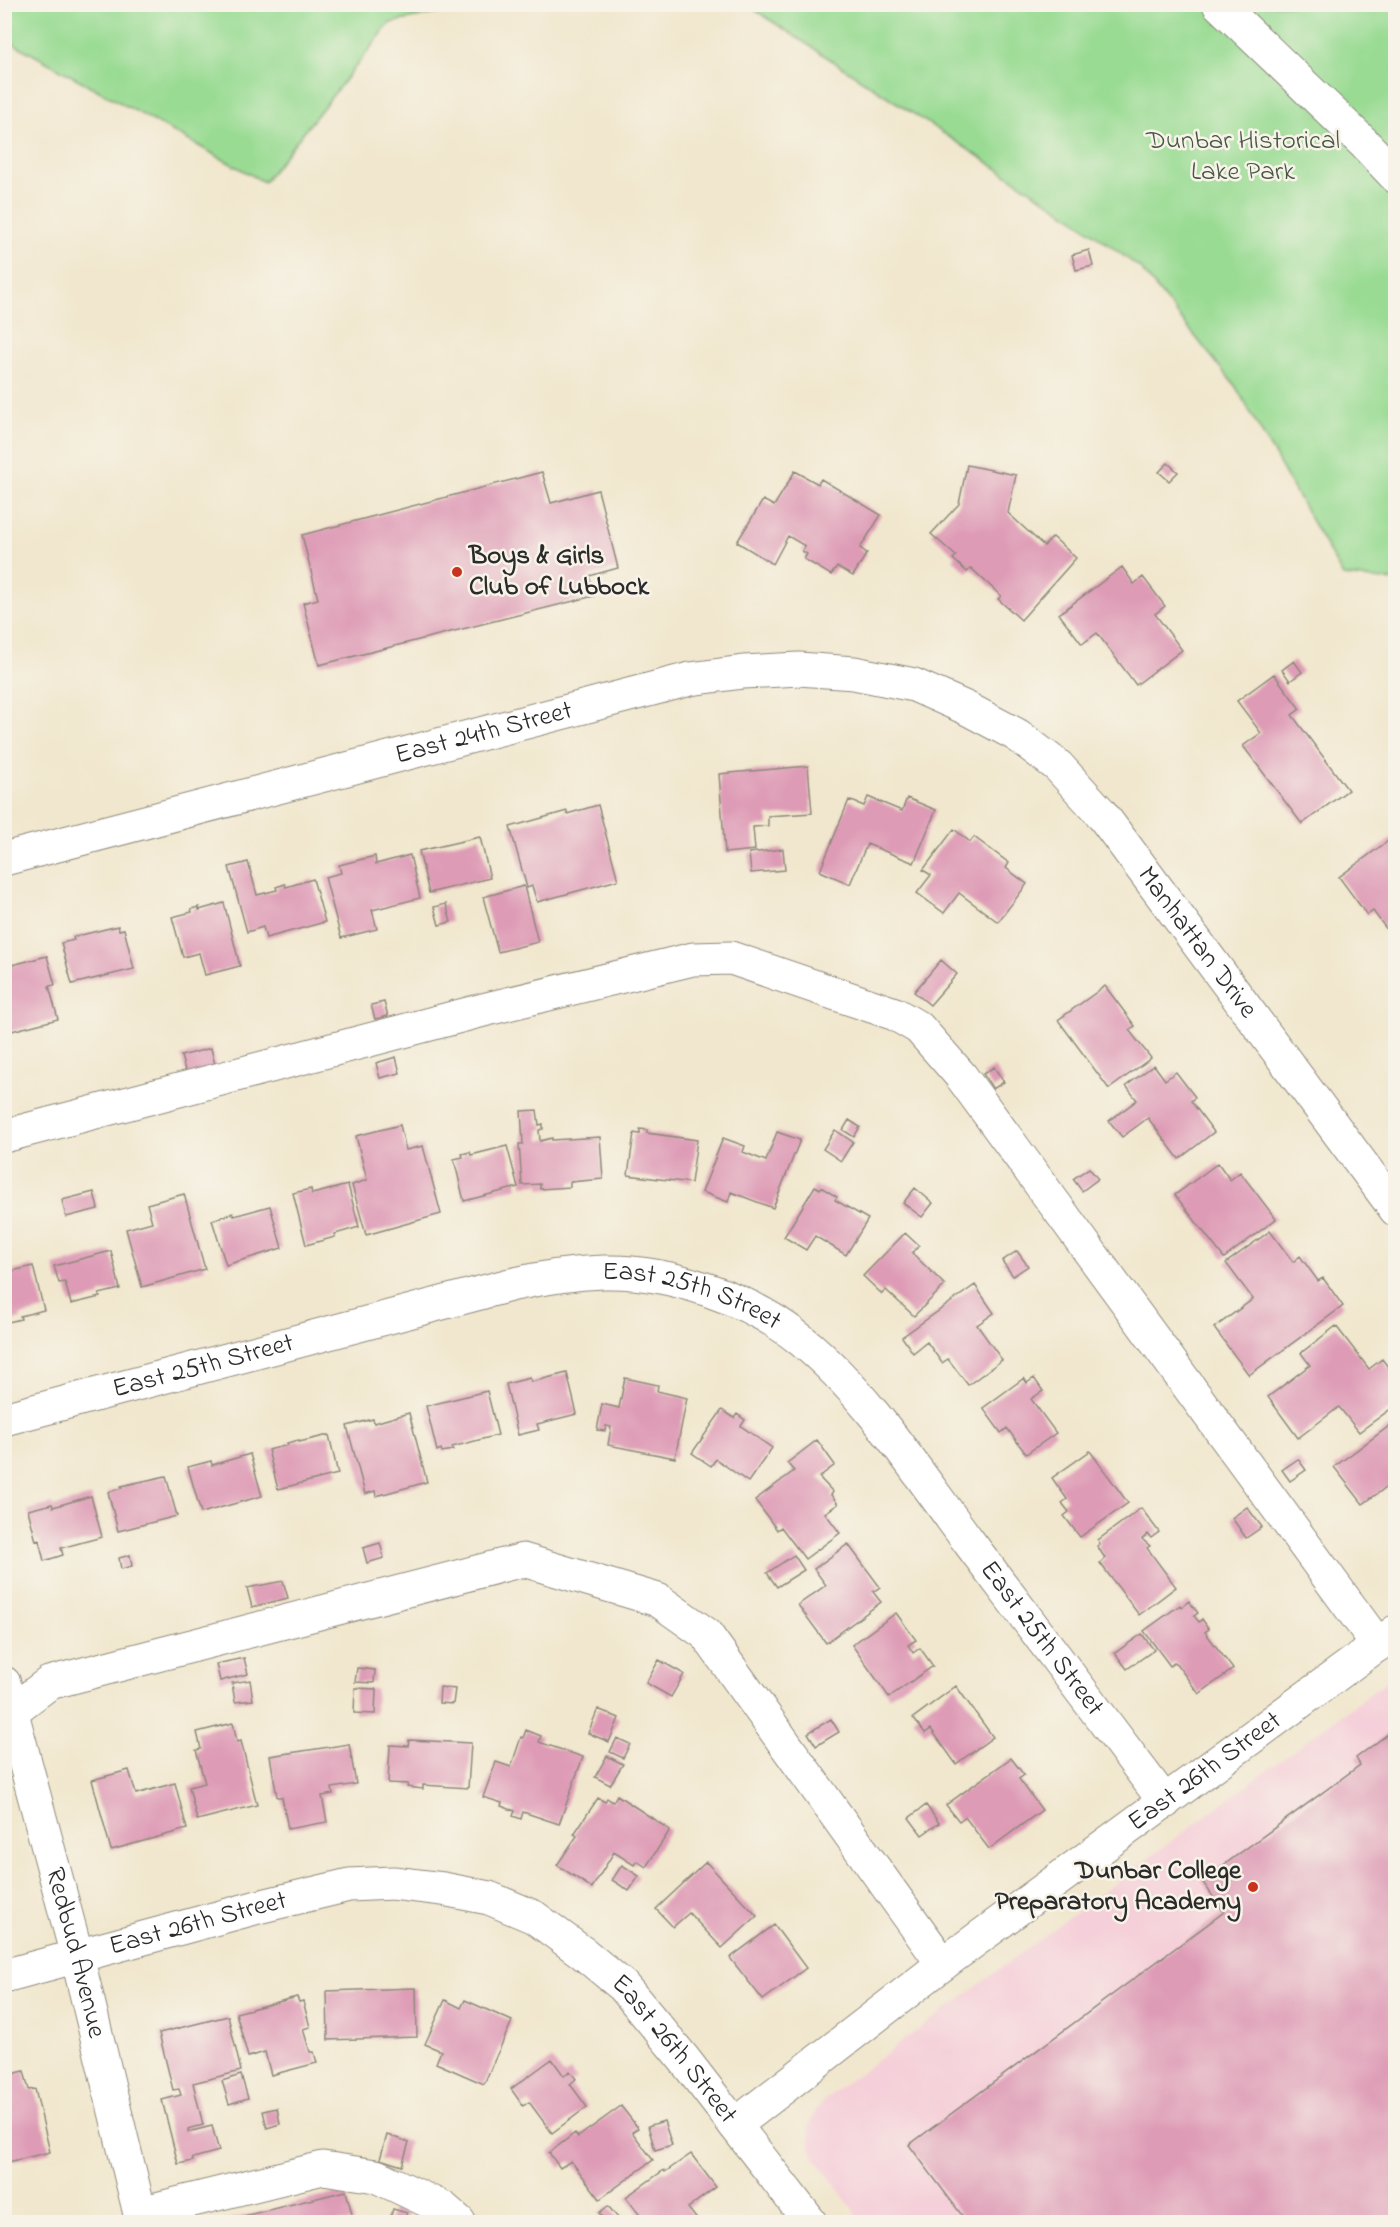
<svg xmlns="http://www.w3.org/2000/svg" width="1400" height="2227" font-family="'Indie Flower',sans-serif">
	<rect width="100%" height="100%" fill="#f7f3e8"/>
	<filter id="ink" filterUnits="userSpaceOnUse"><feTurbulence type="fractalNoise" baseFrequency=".0167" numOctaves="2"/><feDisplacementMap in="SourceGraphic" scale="12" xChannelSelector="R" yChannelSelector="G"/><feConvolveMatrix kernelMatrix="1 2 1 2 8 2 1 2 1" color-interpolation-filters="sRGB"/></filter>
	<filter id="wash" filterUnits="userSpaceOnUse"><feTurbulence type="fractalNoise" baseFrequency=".008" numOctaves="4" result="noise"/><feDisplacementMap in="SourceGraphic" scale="24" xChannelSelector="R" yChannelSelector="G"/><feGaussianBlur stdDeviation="1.35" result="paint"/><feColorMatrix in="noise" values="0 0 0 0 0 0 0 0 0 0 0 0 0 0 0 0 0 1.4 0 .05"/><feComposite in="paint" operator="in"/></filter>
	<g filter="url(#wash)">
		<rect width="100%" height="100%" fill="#f1e7ce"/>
		<!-- built -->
		<path fill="#f5cfd9" d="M1395,1675v547h-533l-46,-63 -6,-13 -1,-20 6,-14 10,-13z"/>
		<!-- green -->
		<path fill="#99db93" stroke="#62835f" stroke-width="1.5" d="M5,4h473v1l-88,18 -126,159 -259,-143z
			M747,5h648v576l-52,-5 -107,-189 -96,-119 -67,-50z"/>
		<g id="blocks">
			<!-- building -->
			<path fill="#de9bb6" d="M1089,250l4,16 -17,4 -4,-15z
				M1168,463l10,9 -9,9 -10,-9z
				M967,465l49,10 -8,38 36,33 9,-9 23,21 -55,62 -23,-21 3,-3 -30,-28 -4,4 -14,-13 3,-3 -25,-22 28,-30z
				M795,471l23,13 3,-5 60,36 -21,33 7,5 -14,23 -16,-9 -6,8 -27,-16 3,-5 -5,-3 3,-5 -17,-10 -15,28 -36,-22 26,-42 11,6z
				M542,472l9,31 47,-13 20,78 -29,8 5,20 -275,69 -16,-62 15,-4 -16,-64z
				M1122,567l12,17 9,-7 22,29 -10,8 27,36 -46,35 -39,-52 -15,11 -23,-30z
				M1294,661l8,11 -12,9 -8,-11z
				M1274,674l26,35 -8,6 56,75 -46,34 -59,-78 18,-13 -24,-32z
				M808,766l4,47 -44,3v10l-15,1 2,23 -30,3 -6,-79z
				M868,797l34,14 5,-13 29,12 -22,53 -47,-19 -17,40 -30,-13 29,-71 15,6z
				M598,805l20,75 -81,22 -5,-16 -5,2 -17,-61 57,-16v3z
				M954,829l16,13 4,-5 35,26 -3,5 21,16 -29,38 -39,-29 -15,20 -27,-20 14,-18 -8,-5z
				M1396,835v107l-23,-31 -6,4 -28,-38z
				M480,837l10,41 -61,15 -10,-42z
				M783,849l2,21 -34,3 -2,-20z
				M410,855l10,43 -48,12 5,19 -36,9 -16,-61 16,-4 -2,-8 36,-9 1,8z
				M248,862l9,33 20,-5 -1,-3 9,-3 1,3 27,-8 12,43 -59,16 -3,-11 -16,5 -18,-65z
				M524,886l14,56 -40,10 -15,-55z
				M224,903l16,63 -35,9 -6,-22 -16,4 -11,-40 20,-5 -1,-3 8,-2v3z
				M446,904l5,18 -12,3 -5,-18z
				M118,926l1,4 5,-1 10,40 -62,15 -11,-41 13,-3 -1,-3z
				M47,956l8,29 -6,1 9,33 -54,14v-73l6,-2 2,7z
				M941,960l16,14 -27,31 -16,-13z
				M1105,986l30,40 -6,4 22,28 -42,31 -51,-69z
				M384,1002l4,14 -13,3 -4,-14z
				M211,1048l5,21 -29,8 -6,-21z
				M396,1057l4,16 -20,5 -4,-15z
				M1154,1065l11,15 11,-8 19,25 -4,4 23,31 -35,27 -31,-41 -26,19 -13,-16 28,-21 -11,-14z
				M994,1067l10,15 -11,7 -10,-15z
				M537,1110l2,15 4,-1v5l-4,1 1,11 12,-3v2l48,-3 3,42 -33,3v5l-30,2v-5l-18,1 -3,-41h4l-2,-33z
				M849,1120l11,7 -6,10 -11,-7z
				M400,1125l6,25 17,-4 18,68 -75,21 -14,-50 15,-5 -11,-44z
				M640,1129l7,1v3l50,7 -6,43 -63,-8 6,-42 6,1z
				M835,1130l18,12 -12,19 -18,-12z
				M777,1132l23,8 -27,68 -42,-16 -3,10 -26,-10 21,-54 22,8 -2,6 23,9z
				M507,1146l11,41 -54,14 -10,-42 9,-2 -1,-3 8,-2 1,3z
				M1218,1163l12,17 10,-8 36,47 -52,39 -49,-63z
				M1089,1168l9,11 -16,12 -9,-12z
				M348,1185l11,42 -24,7v3l-29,8 -13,-52 18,-4 1,5z
				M815,1186l5,3 1,-2 16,10 -2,3 33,19 -22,36 -31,-19 -9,14 -22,-13z
				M915,1188l18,15 -11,14 -19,-14z
				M94,1192l4,17 -32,8 -4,-17z
				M184,1194l21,75 -63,18 -16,-58 26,-7 -5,-18z
				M270,1206l12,42 -56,17 -14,-45 21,-7 1,3z
				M1270,1231l23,31 7,-6 18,25 5,-3 20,28 -94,69 -35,-47 39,-29 -27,-36z
				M905,1233l14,13 -7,7 33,32 -31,31 -28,-26 -4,4 -19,-18z
				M111,1251l9,38 -21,5 1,3 -29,7 -6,-22 -6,1 -5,-17z
				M1017,1251l11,15 -15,10 -11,-15z
				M33,1266l11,44 -24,6 1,3 -17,4v-50z
				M975,1285l19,28 -17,12 25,35 -34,25 -20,-26 -6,4 -15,-21 -14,11 -11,-16z
				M1336,1326l33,43 13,-10 14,18v28l-37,27 -20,-25 -41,31 -30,-41 42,-32 -9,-12z
				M567,1373l10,41 -40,10 2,6 -21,5 -12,-51 24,-6 1,4z
				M625,1378l33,7 -1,6 30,7 -12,60 -67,-13 3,-18 -5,-1 -1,5 -8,-1 5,-26 17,4z
				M1024,1378l3,5 7,-5 9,13 -12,8 25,34 -30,21 -19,-26 -6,5 -18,-25z
				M487,1391l11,44 -46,12 1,3 -11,2 -1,-3 -4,2 -11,-45z
				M722,1410l12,8 3,-4 8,6 -4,6 31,22 -24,34 -32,-23 -5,7 -19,-13z
				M409,1413l18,69 -51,14 -1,-5 -10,3 -18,-68 26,-7 1,4z
				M1396,1421v59l-33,24 -29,-37z
				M329,1435l9,39 -60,15 -10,-39 20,-5 -1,-2 12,-3v2z
				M817,1440l18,25 -16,12 14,15 -2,3 7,9 -13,9 15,20 -35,26 -24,-32 -4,3 -22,-30 39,-29 -7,-8z
				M1090,1451l38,52 -48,34 -16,-21 5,-4 -7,-9 5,-4 -15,-21z
				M250,1454l12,42 -61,17 -13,-46 23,-6 1,4z
				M1298,1459l8,11 -16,11 -8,-11z
				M166,1476l11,40 -59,15 -10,-39 14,-4 -1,-2z
				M91,1496l11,41 -41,11 2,7 -19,6 -5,-21 -3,1 -8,-31 24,-6 1,3z
				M1247,1507l15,20 -16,11 -14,-20z
				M1141,1508l18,24 -8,6 -3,-4 -6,5 8,7 -3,2 29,39 -37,28 -39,-52 5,-5 -8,-12 3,-2 -2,-4z
				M380,1543l4,15 -17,5 -4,-15z
				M848,1544l32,43 -7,5 8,10 -55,41 -28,-38 28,-20 -12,-16z
				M130,1555l2,11 -11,3 -2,-11z
				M794,1555l10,15 -27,17 -10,-14z
				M283,1581l5,17 -36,9 -5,-19z
				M1189,1601l9,12 -4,3 5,6 3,-3 7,10 -4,3 28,37 -34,25 -24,-32 -5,4 -26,-35 36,-26 1,2z
				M896,1613l20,27 -8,5 5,8 7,-5 13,18 -44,31 -37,-52z
				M1142,1634l12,16 -27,19 -12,-16z
				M244,1658l4,16 -28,7 -4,-17z
				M659,1660l25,14 -13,23 -25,-14z
				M357,1668l18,2 -1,13 -19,-1z
				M250,1680l3,20 -18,2 -3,-19z
				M956,1686l37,51 -37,27 -25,-35 -6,4 -12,-15z
				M440,1687l15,2 -2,15 -14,-1z
				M355,1688l21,1 -1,25 -21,-1z
				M598,1709l21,9 -10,24 -21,-9z
				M831,1719l8,13 -23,14 -8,-13z
				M233,1723l4,19 4,-1 16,64 -60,15 -8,-33 16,-4 -9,-33 5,-1 -4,-17z
				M526,1730l15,6 -2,6 44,15 -24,67 -36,-12 -2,7 -8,-3 2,-5 -14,-5 1,-3 -19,-6 13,-35 15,5 10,-30 2,1z
				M1392,1731l4,4v487h-429l-58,-77 315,-233 -22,-31 158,-116 -4,-7z
				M617,1738l13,6 -7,14 -13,-6z
				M409,1740l62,3 -3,45 -45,-3v4l-16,-2 1,-3 -20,-1 2,-38 18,1z
				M349,1744l7,40 -24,4 1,6 -11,2 5,26 -39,7 -6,-32h-5l-7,-41z
				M607,1756l16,8 -13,21 -15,-8z
				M1011,1758l13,17 -5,4 23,31 -53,39 -24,-32 -6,4 -13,-16z
				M129,1770l7,24 39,-11 12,46 -76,21 -19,-70z
				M617,1795l53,35 -24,37 -9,-6 -3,4 -20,-13 -22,36 -35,-23 20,-29 -3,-2 24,-36 7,4 2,-4 6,4z
				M926,1805l13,18 -17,12 -13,-17z
				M706,1862l51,54 -35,32 -33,-35 -16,14 -17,-18z
				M622,1865l17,11 -10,15 -17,-11z
				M774,1925l32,43 -43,32 -33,-42z
				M416,1988l1,49 -89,3 -1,-49z
				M297,1997l2,5 4,-1 7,26 -7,2 7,23h4l3,11 -46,12 -6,-23 -17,5 -12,-44z
				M445,2000l16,8 4,-8 47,21 -28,63 -48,-21 5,-12 -16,-7z
				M228,2016l13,55 -48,12 10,42 -15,4v3l24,-6 7,25 -26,7v3l-15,3 -16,-64 19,-5 -2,-6 -6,1 -14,-57z
				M552,2059l12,17 6,-5 6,8 -6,5 17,23 -35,26 -23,-31 -6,4 -12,-17z
				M24,2071l5,19 6,-1 15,63 -46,11v-87z
				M241,2075l7,23 -19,6 -7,-23z
				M621,2106l17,22 -6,4 21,28 -53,39 -29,-38 -11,7 -11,-15 26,-20 3,4z
				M277,2108l3,16 -13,4 -4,-17z
				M664,2121l8,24 -17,5 -7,-24z
				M387,2135l22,7 -7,24 -22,-7z
				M691,2154l25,33 -28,21 11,14h-54l-19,-25 38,-27 1,2z
				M346,2191l8,31h-135z
				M608,2206l11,13 -5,3h-7l-8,-9z
				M393,2209l14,4 -3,9h-15z"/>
		</g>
	</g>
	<g filter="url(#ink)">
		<use href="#blocks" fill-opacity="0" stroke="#8e897c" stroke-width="1.5"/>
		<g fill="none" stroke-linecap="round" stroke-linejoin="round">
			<!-- minor casing -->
			<g stroke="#8e897c" stroke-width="35">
				<g id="minor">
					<path d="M1219,4l145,139 32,34"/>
					<path id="s1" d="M4,859l686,-180 53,-7 56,-3 55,4 60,12 52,23 51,27 41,31 42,46 296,398"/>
					<path d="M4,1136l483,-127 206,-50 38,-1 164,56 24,14 42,48 417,569"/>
					<path id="s2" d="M4,1419l506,-134c31,-7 62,-12 94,-13 65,-2 147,27 197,68 65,52 118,135 168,202 65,87 131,173 196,260"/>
					<path id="s3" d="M4,1683l73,273 65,266"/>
					<path d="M4,1713l8,-2 37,-28 474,-123 135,40 48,34 237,330"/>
					<path id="s4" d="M4,1976l254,-69 91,-22 44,-2 50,6 46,9 45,19 49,36 40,33 60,72 127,164"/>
					<path id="s5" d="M735,2125l208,-161 452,-332"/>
					<path d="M140,2213l183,-45 53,8 67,32 16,14"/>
				</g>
			</g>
			<!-- minor -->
			<use href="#minor" stroke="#fff" stroke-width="33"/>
		</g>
	</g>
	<!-- markers -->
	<g fill="#c8321e" stroke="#f7f3e8" stroke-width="2">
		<circle cx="457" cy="572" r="6"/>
		<circle cx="1253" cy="1887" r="6"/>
	</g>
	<g text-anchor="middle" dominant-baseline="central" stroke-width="5" stroke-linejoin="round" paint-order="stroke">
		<!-- park labels -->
		<g font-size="27" fill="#465745" stroke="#f7f3e8">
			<text x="1243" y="141">Dunbar Historical<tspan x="1243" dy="31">Lake Park</tspan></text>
		</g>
		<!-- poi labels -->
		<g font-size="27" font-weight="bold" fill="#2b2b2b" stroke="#f7f3e8" text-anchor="start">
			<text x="469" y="556">Boys &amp; Girls<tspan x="469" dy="31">Club of Lubbock</tspan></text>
			<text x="1241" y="1871" text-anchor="end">Dunbar College<tspan x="1241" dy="31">Preparatory Academy</tspan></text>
		</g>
		<!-- street labels -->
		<g font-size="27" fill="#2b2b2b" stroke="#f7f3e8">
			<text stroke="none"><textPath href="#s1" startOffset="496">East 24th Street</textPath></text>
			<text stroke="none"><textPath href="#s1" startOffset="1326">Manhattan Drive</textPath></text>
			<text stroke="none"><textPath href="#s2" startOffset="710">East 25th Street</textPath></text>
			<text stroke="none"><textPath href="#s2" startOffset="206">East 25th Street</textPath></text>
			<text stroke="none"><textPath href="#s2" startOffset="1215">East 25th Street</textPath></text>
			<text stroke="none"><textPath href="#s5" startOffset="588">East 26th Street</textPath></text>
			<text stroke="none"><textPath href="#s4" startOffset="201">East 26th Street</textPath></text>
			<text stroke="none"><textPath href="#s3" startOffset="279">Redbud Avenue</textPath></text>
			<text stroke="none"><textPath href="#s4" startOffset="741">East 26th Street</textPath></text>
		</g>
	</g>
	<!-- margin -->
	<rect width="1400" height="2227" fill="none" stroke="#f7f3e8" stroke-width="24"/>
</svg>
